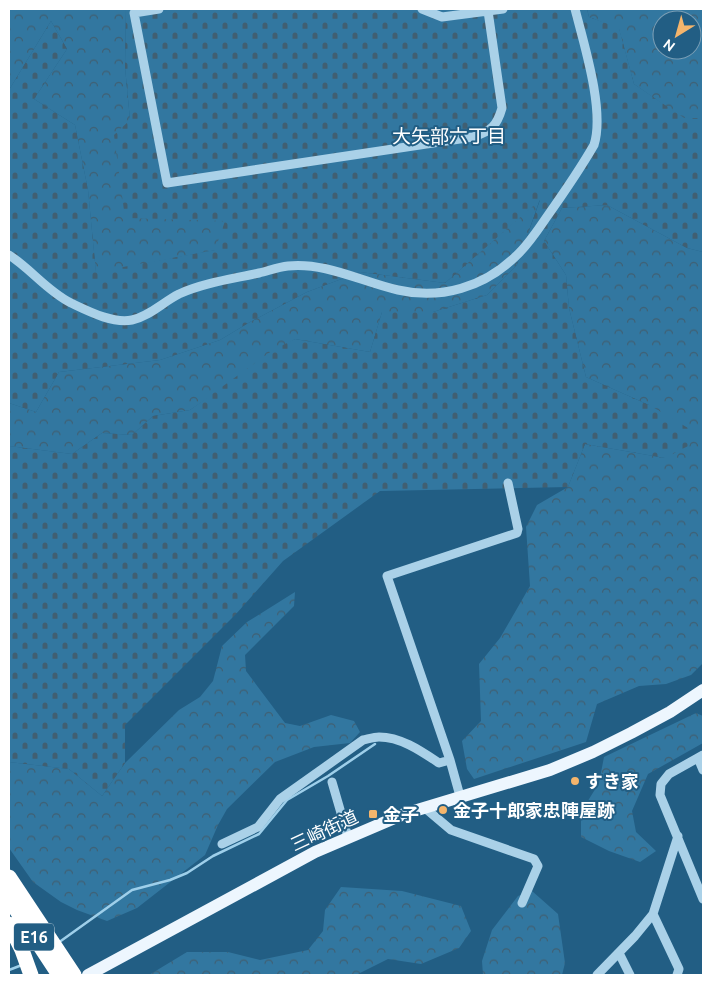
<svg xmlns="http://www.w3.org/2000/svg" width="712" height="984" font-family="Ubuntu,'Noto Sans JP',sans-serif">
	<defs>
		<pattern id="forest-crowns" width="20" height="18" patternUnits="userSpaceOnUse" patternTransform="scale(1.25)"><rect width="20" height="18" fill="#3277a0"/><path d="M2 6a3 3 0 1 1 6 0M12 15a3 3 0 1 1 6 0" fill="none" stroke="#405f72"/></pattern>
		<pattern id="cemetery-stones" width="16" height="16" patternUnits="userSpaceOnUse" patternTransform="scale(1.25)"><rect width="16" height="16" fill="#3277a0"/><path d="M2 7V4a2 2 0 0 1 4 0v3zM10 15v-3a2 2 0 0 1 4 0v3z" fill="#405f72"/></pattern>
	</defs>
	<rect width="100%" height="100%" fill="#225e84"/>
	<!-- forest -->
	<path fill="url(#forest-crowns)" fill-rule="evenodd" d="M9,9h117l-1,58 5,53 96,101 -10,29 -120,23 -8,-83 -13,-65 -41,-26 33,-50 -16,-28 -42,69z
		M587,9h116v109l-19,1 -50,-35 -15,-55 -30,-12zM662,20h30v30h-30z
		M540,199l-23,66 -30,30 -54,17h-51l-12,40 -75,-13 -105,71 -37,6 -21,19 -30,-2 -30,21 -63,-8v-43l27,9 23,-40 101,-12 60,-20 30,-18 57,-30 53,-20 85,11z
		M607,205l80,43 16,4v411l-12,12 -25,9 -27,2 -42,18 -11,38 -112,37 -7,-10 -5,-28 19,-20 -2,-57 21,-26 30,-52 -4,-59 11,-22 31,-18 17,-43 80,14 -16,-53 -63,-28 -17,-69 -3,-33 -22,-34 18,-33z
		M295,592l-1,14 -49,49 1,16 39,52 15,3 31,-11 23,6 6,11 -10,11 -36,4 -39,15 -48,47 -9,16 -13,30 -68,53 -30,13 -30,-11 -16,-8 -28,-20 -24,-34v-86l60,7 33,27 23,-33 54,-53 21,-13 13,-16 9,-35 25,-24z
		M696,713l7,3v27l-55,31 -16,37 4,21 20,19 -16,11 -31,-11 -28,-14v-25l18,-29 5,-26z
		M341,887l61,4 59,15 10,25 -12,17 -38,16 -33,-5 -32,16h-207l38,-23h41l32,8 48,-10 15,-19 2,-21z
		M532,891l26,23 7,49 -3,12h-79l-1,-14 10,-31 26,-34z"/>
	<!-- cemetery -->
	<path fill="url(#cemetery-stones)" d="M126,9h461l2,8 30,11 15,56 50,34h19v134l-16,-4 -80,-43 -45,3 -18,33 22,34 3,33 17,69 63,28 39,23 2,17 -25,13 -80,-14 -17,43 -188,4 -97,70 -47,53 -111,111v38l-23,33 -33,-27 -60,-7v-316l63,8 30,-21 30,2 21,-19 37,-6 83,-60 22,-11 75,13 12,-40h51l54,-17 30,-30 23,-65 -95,83 -85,-11 -53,20 -57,30 -30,18 -60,20 -101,12 -23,40 -27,-9v-313l42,-69 16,28 -33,50 41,26 13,65 8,82 119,-22 10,-29 -100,-3 -11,-83 16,-15 -5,-53z"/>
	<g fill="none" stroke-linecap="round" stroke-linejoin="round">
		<!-- stream -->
		<path stroke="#9ecfea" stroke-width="2.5" d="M58,943l74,-53 38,-10 17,-7 26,-17 46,-22 28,-34 41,-24 47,-32
			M9,970l13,-5"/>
		<!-- minor -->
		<path stroke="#aad1e8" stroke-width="9" d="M159,9l-25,4 33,170 306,-46c18,-6 24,-11 29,-29l-14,-97 -46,6 -20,-8
			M488,11l15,-2
			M9,255c22,14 38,36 62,48 17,8 42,21 61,17 18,-4 31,-18 47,-26 24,-11 53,-15 80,-21 9,-2 19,-6 29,-7 38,-4 74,16 110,24 43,10 86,-3 118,-34 12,-11 21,-25 30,-38 17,-24 33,-47 48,-73 11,-34 -10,-101 -19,-136
			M703,755l-34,19 -8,10 -1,11 43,104
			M698,758l5,12
			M332,782l16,55
			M460,796l-10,-36 -63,-184 130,-43 1,-4 -10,-46
			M425,808l26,22 83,29 4,7 -16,37
			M222,844l36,-17 22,-28 83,-59c5,-1 11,-3 16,-3 22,0 42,14 60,26l11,-3
			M653,914l26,55 -2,6
			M619,953l11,22
			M597,975l38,-39 18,-22 25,-78"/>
		<!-- major -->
		<path stroke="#edf6fe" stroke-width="12" d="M88,975l227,-123 89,-38 146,-44 43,-18 38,-19 39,-21 33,-22"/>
		<!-- highway -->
		<path stroke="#fff" stroke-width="15" d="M9,877l65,98
			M9,899l50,76
			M9,924l13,26 9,25"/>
	</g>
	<!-- markers -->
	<g fill="#f4b56c" stroke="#225e84" stroke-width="2">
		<circle cx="575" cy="781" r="5"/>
		<circle cx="443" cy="810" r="5"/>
		<rect x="368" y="809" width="10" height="10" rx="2.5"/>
	</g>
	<g text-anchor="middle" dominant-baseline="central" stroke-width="4" stroke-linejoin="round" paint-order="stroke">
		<!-- shield labels -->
		<rect fill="#225e84" stroke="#bdcfda" stroke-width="1" x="14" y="923.5" width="40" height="27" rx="4"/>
		<g font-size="16" font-weight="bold" fill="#fff">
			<text x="34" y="937">E16</text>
		</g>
		<!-- poi labels -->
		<g font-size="18" font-weight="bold" fill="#fff" stroke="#225e84" text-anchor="start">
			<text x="585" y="781">すき家</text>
			<text x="453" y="810">金子十郎家忠陣屋跡</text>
			<text x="383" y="814">金子</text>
		</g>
		<!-- street labels -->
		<g font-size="18" fill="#fff" stroke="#225e84">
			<text transform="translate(324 830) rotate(-25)">三崎街道</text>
		</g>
		<!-- neighbourhood labels -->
		<g font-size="19" fill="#fff" stroke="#225e84">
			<text x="449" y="136">大矢部六丁目</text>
		</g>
	</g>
	<!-- border -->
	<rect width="712" height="984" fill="none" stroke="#ffffff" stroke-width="20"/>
	<!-- north arrow -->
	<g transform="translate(677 35) rotate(217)"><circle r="24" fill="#225e84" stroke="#7a9eb5"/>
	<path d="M0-4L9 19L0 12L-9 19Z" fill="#f4b56c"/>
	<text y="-8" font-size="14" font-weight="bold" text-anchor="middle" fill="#ffffff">N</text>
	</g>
</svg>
